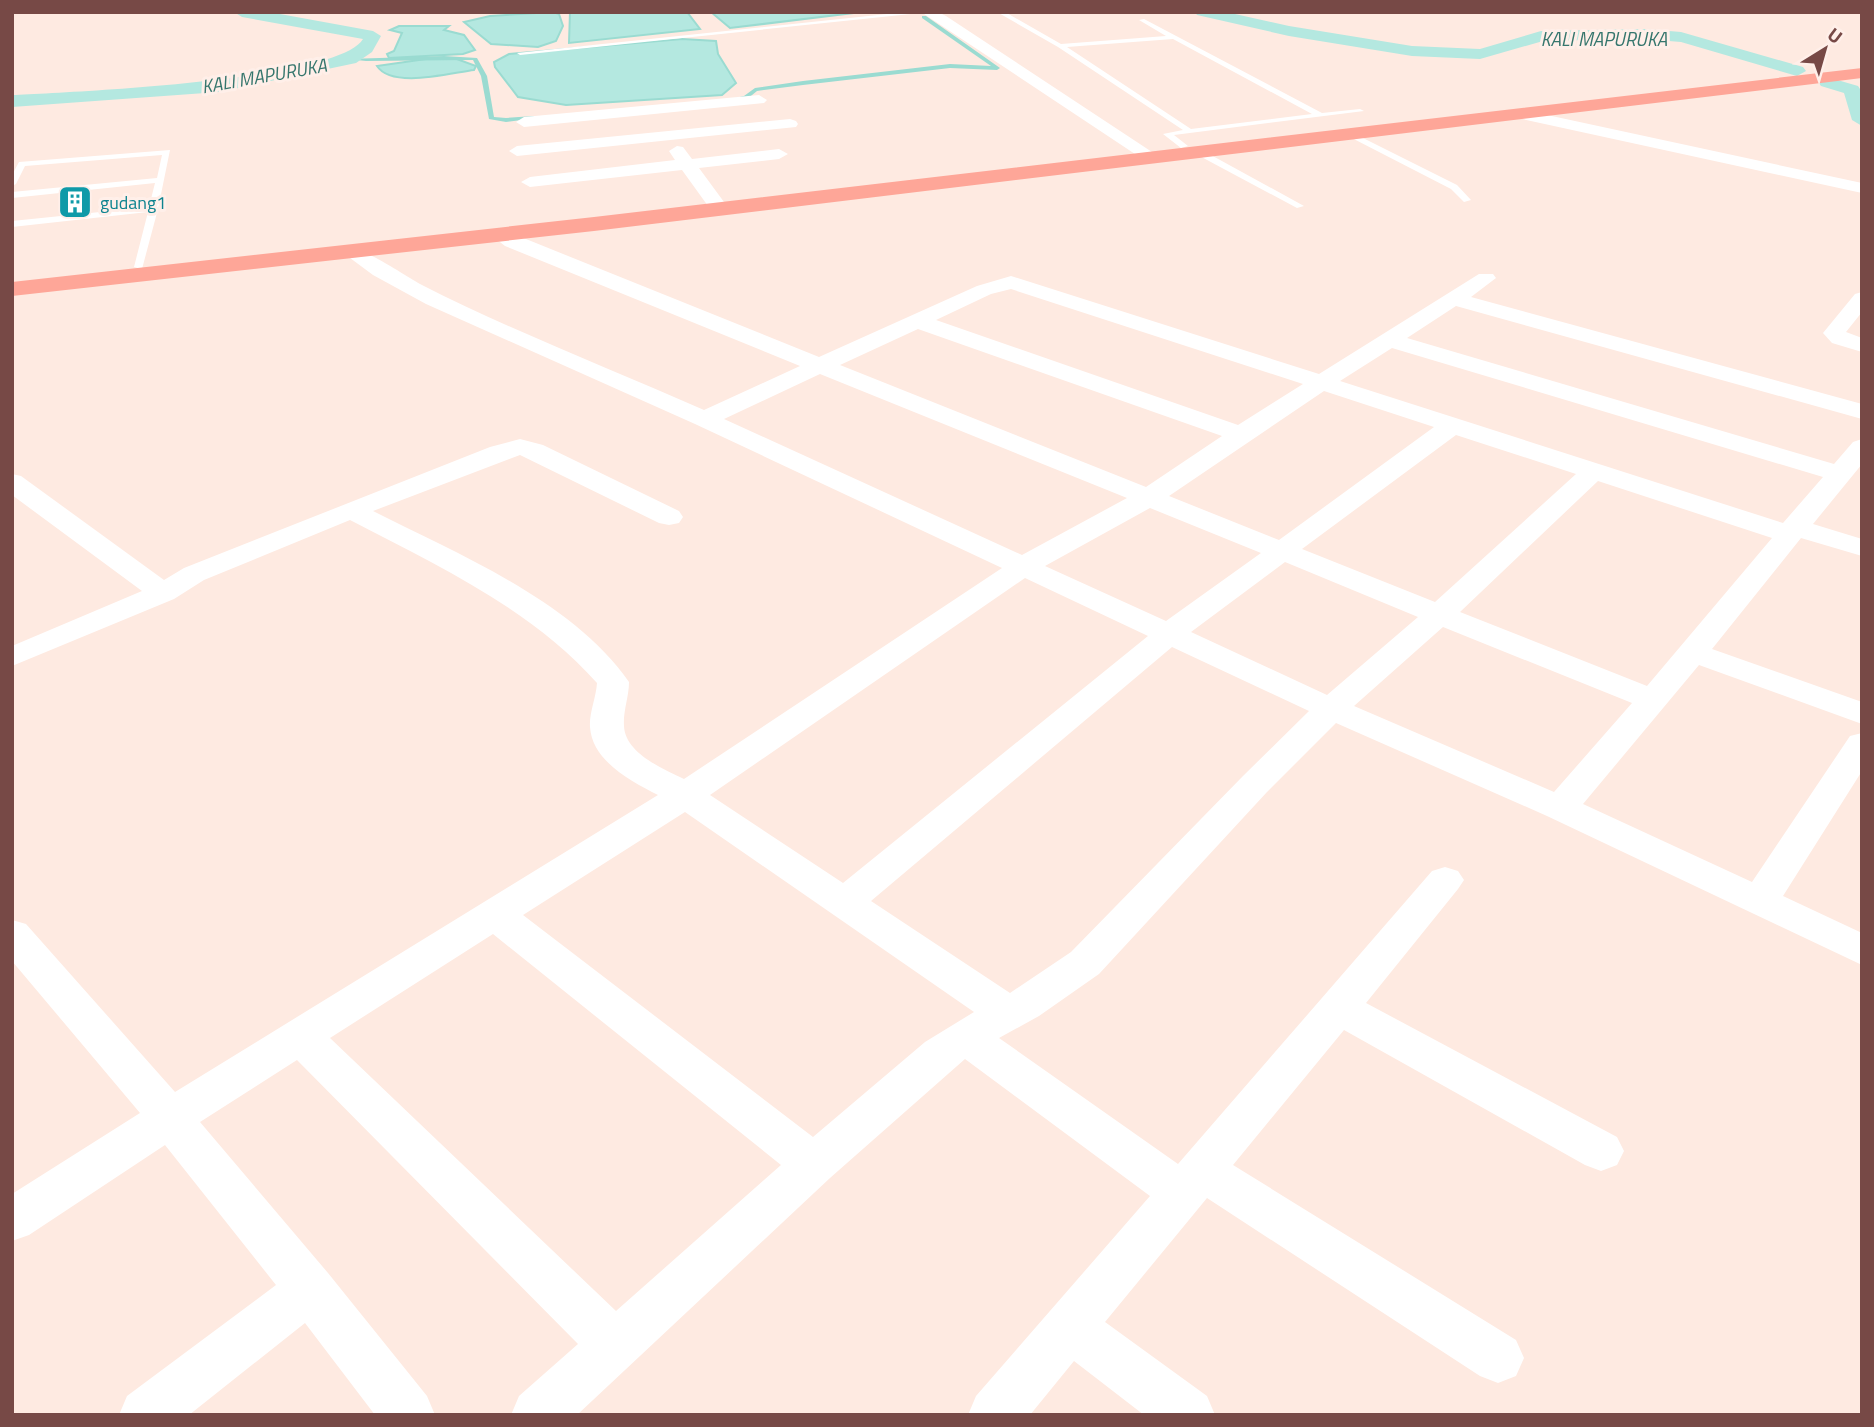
<svg xmlns="http://www.w3.org/2000/svg" width="1874" height="1427" font-family="'Titillium Web',sans-serif">
	<rect width="100%" height="100%" fill="#feeae1"/>
	<!-- water -->
	<path fill="#b4e8e0" stroke="#9adbd1" stroke-width="2" d="M553,12l6,2 4,12 -7,15 -18,6 -47,-3 -27,-22 26,-6z
		M570,12h117l13,17 -131,14z
		M711,12h151l-132,16z
		M399,26h50l-5,4 20,5 11,15 -12,4 -74,4 -2,-4 7,-3 8,-18 -12,-3z
		M682,39l34,2 2,13 18,29 -14,12 -156,10 -48,-8 -23,-30 -1,-5 15,-8z
		M433,58h21l22,8 -2,4c-24,3 -82,19 -97,-4z"/>
	<g fill="none" stroke-linecap="round" stroke-linejoin="round">
		<!-- stream -->
		<path fill="#9adbd1" fill-rule="evenodd" d="M922,16h4l74,52 -3,2 -47,-2 -147,17 -46,6 -11,9 -12,1 -3,-2 13,-3 11,-8 48,-7 147,-17 41,2 -69,-48z
			M444,56l33,2 10,18 7,41 12,1 28,-2 3,2 -31,4 -17,-3 -8,-43 -8,-16 -107,1 -19,-2z"/>
		<!-- canal -->
		<path fill="#b4e8e0" fill-rule="evenodd" d="M234,12h35l104,19 8,5 -9,16 -16,11 -137,29 -207,15v-12c57,-3 326,-14 351,-56l-121,-22z
			M1195,12h31l63,14 123,20 68,3 61,-18 104,-2 36,3 122,35 3,4 -9,5 -116,-34 -36,-3 -102,2 -63,18 -68,-3 -123,-20 -92,-21z
			M1827,77l31,9 4,6v34l-10,-6 -8,-27 -23,-7 -3,-4z"/>
		<!-- service -->
		<path fill="#fff" fill-rule="evenodd" d="M906,12h24l-410,43 -3,-2z
			M997,12h8l56,32 105,-8 -27,-16 5,-1 178,94 38,-4 4,2 -190,24 14,11 -7,2 -18,-14 20,-4 -125,-83zM1173,39l139,75 -121,15 -124,-82z
			M1349,131l108,54 14,15 -7,2 -13,-13 -105,-54z
			M1194,149h6l104,57 -7,2 -103,-55z
			M170,150l-12,59 -16,60 -8,-2 14,-55 -136,15v-6l137,-14 6,-24 -143,15v-6l145,-14 5,-23 -137,11 -9,18 -4,2v-11l7,-13z"/>
		<!-- minor -->
		<path fill="#fff" fill-rule="evenodd" d="M921,12h17l8,4 206,136 -8,5 -6,-1z
			M759,95l8,5 -3,3 -240,24 -8,-5 8,-5z
			M1519,109l343,74v10l-349,-76 -2,-3z
			M790,119l6,2 2,3 -2,3 -279,29 -8,-5 8,-5z
			M677,146l6,1 9,12 87,-10 9,5 -9,5 -80,9 25,34 -9,6 -7,-2 -26,-36 -152,17 -9,-5 9,-5 145,-17 -6,-9z
			M501,229l318,128 158,-71 34,-10 308,98 160,-100h14l3,4 -25,19 391,107v15l-406,-113 -49,32 427,126 19,-22 9,-3v25l-49,60 49,15v17l-61,-18 -89,111 150,53v22l-163,-59 -116,139 169,78 98,-146 12,-3v38l-79,125 79,37v32l-315,-149 -211,-93 -69,69 -168,182 -60,42 -40,22 179,126 254,-293 13,-4 13,4 6,9 -6,9 -92,114 251,134 7,14 -7,14 -16,6 -16,-6 -241,-135 -111,135 283,175 8,18 -8,18 -18,7 -18,-7 -273,-178 -102,124 102,74 8,19h-71l-70,-54 -44,54h-62l8,-19 174,-200 -185,-137 -135,119 -253,237h-66l8,-19 59,-52 -281,-284 -97,62 128,151 99,123 8,19h-60l-70,-92 -116,92h-70l8,-19 149,-111 -111,-140 -136,90 -17,6v-47l128,-81 -128,-152v-41l14,4 149,168 483,-297c-26,-13 -66,-34 -68,-68 -1,-14 6,-29 7,-44 -67,-75 -159,-117 -247,-163l-146,60 -30,19 -162,67v-20l130,-55 -130,-96v-21l9,2 143,104 20,-12 306,-121 30,-8 23,6 136,66 4,6 -4,6 -10,2 -10,-2 -139,-68 -147,56c85,43 200,90 256,171 0,15 -6,29 -5,44 1,27 39,43 60,53l318,-211 -307,-144 -269,-120 -53,-29 -31,-23 3,-4c14,-4 59,27 75,36 92,47 189,84 284,126l96,-44 -295,-120 -14,-11zM1011,289l292,95 -65,41 -302,-105 55,-26zM918,329l304,107 -76,51 -306,-122zM1392,348l431,129 -40,46 -443,-142zM820,374l307,124 -105,57 -298,-136zM1324,391l110,36 -155,113 -110,-44zM1456,435l120,39 -141,128 -133,-53zM1598,481l174,57 -125,148 -187,-74zM1150,508l111,45 -95,68 -121,-55zM1285,562l133,55 -91,78 -136,-63zM1025,578l123,58 -305,247 -133,-88zM1443,627l189,76 -78,89 -200,-86zM1172,647l137,64 -66,65 -172,176 -61,41 -139,-92zM685,812l289,200 -49,30 -112,95 -290,-222zM493,934l288,231 -165,146 -286,-273z
			M1862,292v20l-16,20 16,6v14l-30,-9 -9,-10 32,-39z"/>
		<!-- trunk -->
		<path fill="#fea698" fill-rule="evenodd" d="M1862,68v10l-1268,153 -582,65v-14l582,-65z"/>
	</g>
	<!-- icons -->
	<defs>
		<g id="building-square" transform="scale(1.75)"><rect x="-9" y="-9" width="18" height="18" rx="4" fill="#0f9aa8" stroke="#ffefe9"/><path d="M-4-6H4V6H1V3H-1V6H-4ZM-2.5-4.3h1.7v1.8h-1.7ZM.8-4.3h1.7v1.8H.8ZM-2.5-1h1.7V.8h-1.7ZM.8-1h1.7V.8H.8Z" fill="#fff"/></g>
	</defs>
	<g fill-rule="evenodd">
		<use href="#building-square" x="75" y="202"/>
	</g>
	<g text-anchor="middle" dominant-baseline="central" stroke-width="6" stroke-linejoin="round" paint-order="stroke">
		<!-- far-culture labels -->
		<g font-size="18" fill="#0d838f" stroke="#ffefe9" text-anchor="start">
			<text x="100" y="202">gudang1</text>
		</g>
		<!-- far-water labels -->
		<g font-size="19" font-style="italic" fill="#36766d" stroke="#ffefe9">
			<text x="1604" y="38">KALI MAPURUKA</text>
			<text transform="translate(264 75) rotate(-10)">KALI MAPURUKA</text>
		</g>
	</g>
	<!-- border -->
	<rect width="1874" height="1427" fill="none" stroke="#774946" stroke-width="28"/>
	<!-- north arrow -->
	<g transform="translate(1825 49) rotate(37)" stroke="#ffefe9" stroke-width="5" paint-order="stroke">
	<path d="M0-5L12 26L0 18L-12 26Z" fill="#774946"/>
	<text y="-10" font-size="19" font-weight="bold" text-anchor="middle" fill="#774946">U</text>
	</g>
</svg>
